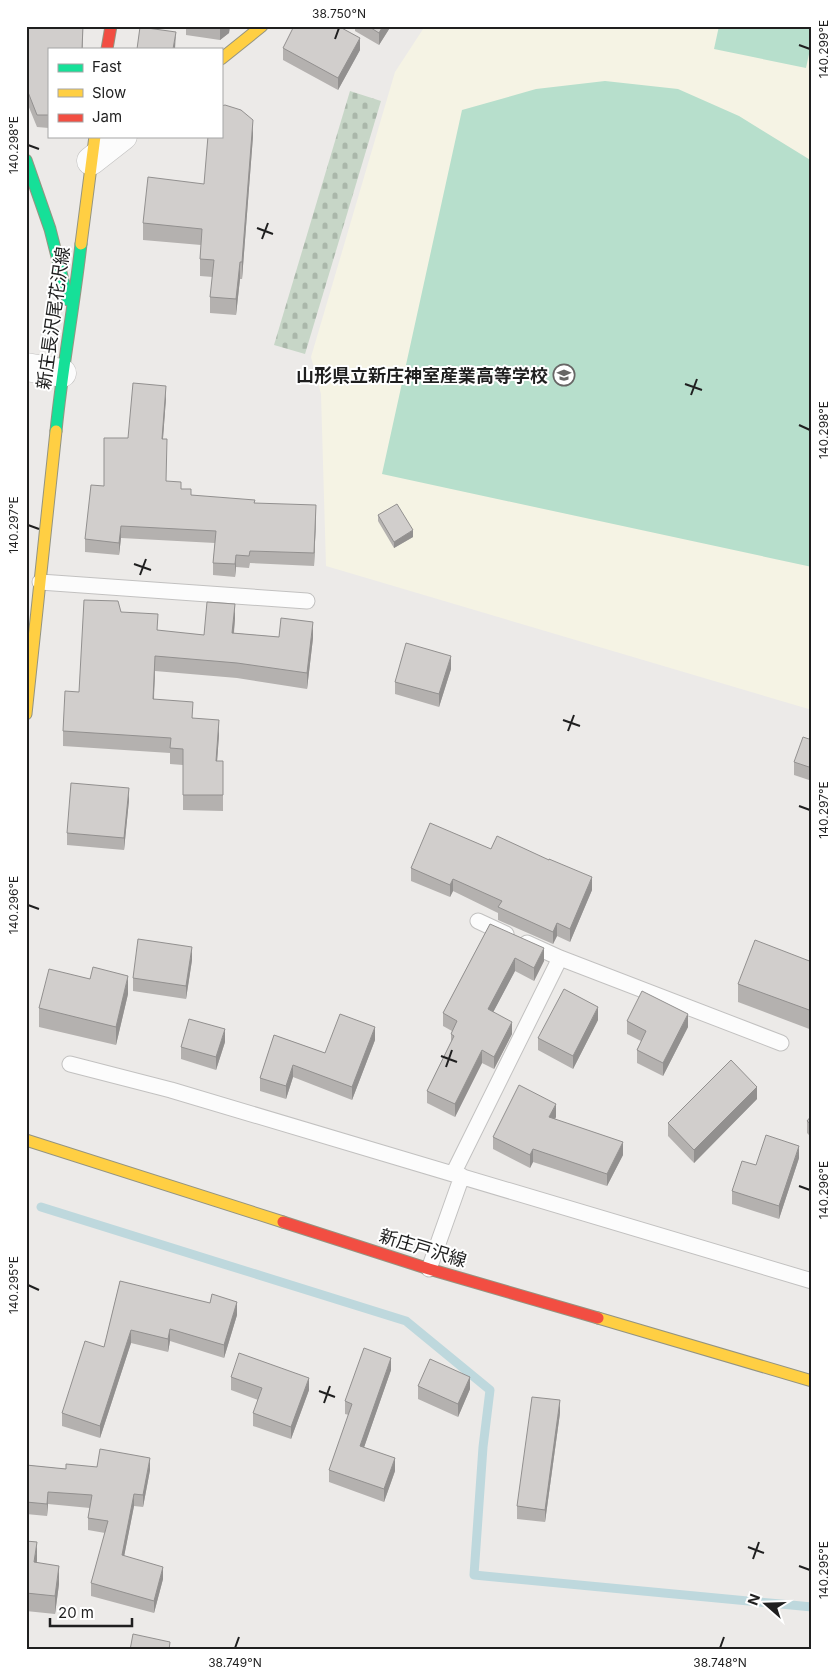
<svg xmlns="http://www.w3.org/2000/svg" width="838" height="1676" font-family="Inter,'Noto Sans JP',sans-serif">
	<defs>
		<pattern id="cemetery-stones" width="16" height="16" patternUnits="userSpaceOnUse" patternTransform="scale(1.25)"><rect width="16" height="16" fill="#c7d6c7"/><path d="M2 7V4a2 2 0 0 1 4 0v3zM10 15v-3a2 2 0 0 1 4 0v3z" fill="#aab7aa"/></pattern>
	</defs>
	<rect width="100%" height="100%" fill="#eceae8"/>
	<!-- education -->
	<path fill="#f5f3e4" d="M425,26h387v684l-486,-144 -5,-172 -10,-37 84,-285z"/>
	<!-- cemetery -->
	<path fill="url(#cemetery-stones)" d="M350,91l31,10 -76,253 -31,-9z"/>
	<!-- pitch -->
	<path fill="#b7dfcc" d="M719,26h93v14l-6,28 -92,-19z
		M605,81l73,8 61,27 73,45v406l-430,-93 80,-364 74,-21z"/>
	<g fill="none" stroke-linecap="round" stroke-linejoin="round">
		<!-- stream -->
		<path stroke="#bed8dd" stroke-width="9" d="M41,1207l365,114 84,69 -7,57 -9,128 338,32"/>
		<!-- lane casing -->
		<g stroke="#c2c1c0" stroke-width="17">
			<path id="lane" d="M40,582l267,19
				M478,921l28,13
				M527,943l33,15 221,85
				M70,1064l101,26 641,191
				M453,1174l107,-216
				M429,1269l33,-93"/>
		</g>
		<!-- street casing -->
		<g stroke="#c2c1c0" stroke-width="29">
			<path id="street" d="M91,161l32,-25
				M26,367l36,6"/>
		</g>
		<!-- fast casing -->
		<g stroke="#949481" stroke-width="13">
			<path id="fast" d="M26,160l24,69 18,71
				M56,431c6,-62 18,-124 25,-187"/>
		</g>
		<!-- slow casing -->
		<g stroke="#949481" stroke-width="13">
			<path id="slow" d="M221,59l41,-33
				M81,244l14,-108
				M26,714l30,-283
				M26,1140l257,82
				M598,1318l214,63"/>
		</g>
		<!-- jam casing -->
		<g stroke="#949481" stroke-width="13">
			<path id="jam" d="M107,49l4,-23
				M283,1222l146,47 169,49"/>
		</g>
		<!-- lane -->
		<use href="#lane" stroke="#fcfcfc" stroke-width="15"/>
		<!-- street -->
		<use href="#street" stroke="#fcfcfc" stroke-width="28"/>
		<!-- fast -->
		<use href="#fast" stroke="#16e098" stroke-width="11"/>
		<!-- slow -->
		<use href="#slow" stroke="#ffcf43" stroke-width="11"/>
		<!-- jam -->
		<use href="#jam" stroke="#f24e42" stroke-width="11"/>
	</g>
	<!-- wall -->
	<path fill="#b4b1af" d="M26,26h57v23h-34v79l-12,-1 -11,-27z
		M186,26h44l-1,7 -9,7 -34,-5z
		M355,26h36l-12,19 -24,-14z
		M283,48l77,2 -22,40 -55,-30z
		M253,136l-11,143h-2l-4,36 -26,-2v-16l3,-20 -13,-1v-17l1,-14 -58,-5v-17l61,-39z
		M166,398l-3,41 3,42 15,8 10,6 64,8 61,15 -2,48 -64,-3 -1,5 -13,-1 -1,10 -22,-2v-12l2,-20 -94,-5 -2,17 -34,-3v-13l19,-53 24,-48z
		M378,515l35,22 -19,11 -16,-27z
		M121,612l37,19 46,4 31,-16 -1,14 45,4 34,1 -6,51 -70,-11 -82,-7 -1,28 39,19 26,17 -2,26h6v50l-40,-1v-45l-13,-1v-11l-107,-7v-15z
		M451,669l-12,38 -44,-13v-12z
		M812,740v41l-18,-6v-13z
		M129,800l-5,50 -57,-5v-12z
		M491,849l101,41 -22,52 -13,-6 -4,8 -55,-24v-7l-45,-22 -3,6 -39,-16v-13z
		M490,924l54,37 -10,20 -19,-10 -22,41 19,22 -18,35 -12,-6 -27,54 -28,-14v-12l24,-49v-8l1,-3 -9,-5v-13z
		M192,960l-6,39 -53,-8v-13z
		M812,962v68l-74,-28v-18z
		M128,994l-12,51 -77,-18v-19z
		M598,1020l-25,49 -35,-19v-12z
		M627,1021l61,6 -25,49 -26,-13v-13l4,-9 -14,-7z
		M274,1035l51,18 50,-13 -23,60 -59,-23 -7,22 -26,-8v-13z
		M225,1042l-9,28 -35,-11v-12z
		M757,1099l-63,64 -26,-27v-13z
		M812,1115v23l-5,-5v-12z
		M556,1117l-1,2 68,36 -16,31 -74,-24 -3,6 -37,-19v-12z
		M799,1158l-20,61 -47,-15v-13l24,-26z
		M120,1281l117,34 -13,43 -54,-17 -2,11 -37,-9 -31,95 -38,-12v-13l42,-66z
		M391,1370l-27,77 31,24 -11,31 -55,-20v-12l20,-55 -4,-1v-13z
		M231,1377l78,13 -18,49 -38,-13v-13l5,-13 -27,-10z
		M418,1386l52,3 -12,28 -40,-18z
		M560,1413l-15,109 -28,-3v-13z
		M26,1465l40,4 84,1 -7,37 -9,-1 -10,50 39,23 -9,34 -63,-17v-13l14,-50 -17,-3v-12l2,-10 -42,-4 -1,12 -21,-2z
		M26,1541l11,19v3l22,21 -4,30 -29,-3z"/>
	<!-- shaded-wall -->
	<path fill="#92908f" d="M222,26h8l-1,7 -9,7v-12z
		M383,26h8l-12,19v-12z
		M176,32l-1,17h-2z
		M360,38v12l-22,40v-12z
		M253,120v16l-11,143v-17z
		M240,262v17l-4,36v-16z
		M166,386v12l-4,53v-12z
		M316,505v13l-2,48v-13z
		M121,526v12l-2,17v-12z
		M413,530v7l-19,11v-6z
		M236,555v12l-1,10v-13z
		M235,604v15l-3,30v-16z
		M313,622v16l-6,51v-16z
		M155,656v15l-2,43v-15z
		M451,656v13l-12,38v-13z
		M219,720v15l-3,41v-15z
		M129,788v12l-5,50v-12z
		M592,877v13l-22,52v-13z
		M453,879v12l-3,6v-12z
		M557,923v13l-4,8v-12z
		M192,947v13l-6,39v-13z
		M544,948v13l-10,20v-13z
		M515,958v13l-27,51v-13z
		M128,976v18l-12,51v-18z
		M598,1007v13l-25,49v-13z
		M688,1014v13l-25,49v-13z
		M512,1022v12l-18,35v-12z
		M375,1027v13l-23,60v-13z
		M225,1029v13l-9,28v-13z
		M482,1050v13l-27,54v-13z
		M293,1065v12l-7,22v-13z
		M757,1087v12l-63,64v-13z
		M556,1104v13l-7,13v-13z
		M623,1142v13l-16,31v-12z
		M799,1146v12l-20,61v-13z
		M533,1149v13l-3,6v-13z
		M237,1302v13l-13,43v-13z
		M170,1329v12l-2,11v-13z
		M131,1330v13l-31,95v-12z
		M391,1358v12l-31,89v-13z
		M470,1377v12l-12,28v-13z
		M309,1378v12l-18,49v-12z
		M560,1400v13l-15,109v-12z
		M150,1458v12l-7,37v-12z
		M395,1458v13l-11,31v-13z
		M48,1492v12l-1,12v-12z
		M134,1494v12l-12,61v-12z
		M37,1542v18l-3,21v-19z
		M59,1566v18l-4,30v-18z
		M163,1567v12l-9,34v-12z"/>
	<!-- building -->
	<path fill="#d1cecc" stroke="#92908f" d="M26,26h57l-1,23h-33v66h-12l-11,-28z
		M209,26h13l-2,2z
		M294,26h44l22,12 -22,40 -55,-30z
		M368,26h15l-4,7z
		M140,27l36,5 -3,17h-36z
		M225,105l16,5 12,10 -11,142h-2l-4,37 -26,-2 4,-37 -14,-1 2,-30 -59,-6 5,-46 56,7 4,-48h13v-30z
		M133,383l33,3 -4,53h5l-1,42 15,1v7h10v6l64,5 -1,3 62,2 -2,48 -64,-2 -1,5 -13,-1 -1,9 -22,-1 3,-32 -95,-5 -2,17 -34,-4 6,-54 13,1v-48h24z
		M397,504l16,26 -19,12 -16,-27z
		M84,600l34,1 3,11 37,2 -1,16 47,5 3,-33 28,2 -3,29 47,4 2,-19 32,4 -6,51 -70,-10 -82,-7 -2,43 40,3 -1,16 27,2 -3,41h7v34h-40v-46l-13,-1 1,-10 -108,-7 2,-40 14,1z
		M406,643l45,13 -12,38 -44,-12z
		M803,737l9,3v28l-18,-6z
		M71,783l58,5 -5,50 -57,-5z
		M430,823l61,26 6,-13 52,24v-1l43,18 -22,52 -13,-6 -4,9 -55,-25 4,-6 -49,-22 -3,6 -39,-17z
		M490,924l54,24 -10,20 -19,-10 -27,51 24,13 -18,35 -12,-7 -27,54 -28,-13 27,-55 -3,-2 6,-13 -14,-8z
		M138,939l54,8 -6,39 -53,-8z
		M755,940l57,22v49l-74,-27z
		M93,967l35,9 -12,51 -77,-19 10,-39 41,10z
		M564,989l34,18 -25,49 -35,-18z
		M642,991l46,23 -25,49 -26,-13 9,-19 -19,-10z
		M340,1014l35,13 -23,60 -59,-22 -7,21 -26,-8 14,-43 51,18z
		M189,1019l36,10 -9,28 -35,-10z
		M731,1060l26,27 -63,63 -26,-27z
		M519,1085l37,19 -7,13 74,25 -16,32 -74,-25 -3,6 -37,-18z
		M812,1115v10l-5,-4z
		M766,1135l33,11 -20,60 -47,-15 10,-30 14,4z
		M120,1281l90,22 2,-9 25,8 -13,43 -54,-16 -2,10 -37,-9 -31,96 -38,-13 23,-72 19,6z
		M364,1348l27,10 -31,88 35,12 -11,31 -55,-19 23,-66 -7,-3z
		M239,1353l70,25 -18,49 -38,-14 9,-25 -31,-11z
		M430,1359l40,18 -12,27 -40,-18z
		M532,1397l28,3 -15,110 -28,-4z
		M100,1449l50,9 -7,37 -9,-1 -12,61 41,12 -9,34 -63,-18 17,-62 -20,-3 4,-23 -44,-3 -1,12 -21,-2v-37l40,4v-5l31,3z
		M26,1541l11,1 -3,20 25,4 -4,30 -29,-3z
		M133,1634l37,8 -1,8h-39z"/>
	<!-- ticks -->
	<path fill="none" stroke="#1f1f1f" stroke-width="2" d="M335,39l4,-11M799,45l11,4M28,145l11,4M257,228l16,6M262,239l6,-16M685,384l17,6M691,395l6,-16M799,425l11,5M28,525l11,4M134,564l17,6M140,575l6,-16M563,720l17,6M568,731l6,-16M799,806l11,4M28,905l11,4M441,1056l16,6M446,1067l6,-17M799,1186l11,4M28,1285l11,5M319,1391l16,6M324,1403l6,-17M748,1547l16,6M753,1559l6,-17M799,1566l11,4M235,1648l4,-11M720,1648l4,-11"/>
	<!-- icons -->
	<defs>
		<g id="school-ring" transform="scale(1.125)"><circle r="9.5" fill="#fff" stroke="#676665" stroke-width="1.5"/><path d="M0-5L7-2L0 1L-7-2ZM-4 1L0 2.5L4 1V4Q0 6-4 4Z" fill="#676665"/></g>
	</defs>
	<g fill-rule="evenodd">
		<use href="#school-ring" x="564" y="375"/>
	</g>
	<g text-anchor="middle" dominant-baseline="central" stroke-width="4" stroke-linejoin="round" paint-order="stroke">
		<!-- street labels -->
		<g font-size="18" fill="#1f1f1f" stroke="#fff">
			<text transform="translate(53 318) rotate(-82)">新庄長沢尾花沢線</text>
			<text transform="translate(423 1248) rotate(17)">新庄戸沢線</text>
		</g>
		<!-- poi labels -->
		<g font-size="18" font-weight="bold" fill="#1f1f1f" stroke="#fff" text-anchor="end">
			<text x="548" y="375">山形県立新庄神室産業高等学校</text>
		</g>
	</g>
	<!-- border -->
	<rect width="838" height="1676" fill="none" stroke="#ffffff" stroke-width="55"/>
	<!-- legend -->
	<rect x="48" y="48" width="175" height="90" fill="#ffffff" stroke="#a5a5a5"/>
	<rect x="58" y="64" width="25" height="8" fill="#16e098" stroke="#a5a5a5"/>
	<text x="92" y="72" font-size="15" fill="#1f1f1f">Fast</text>
	<rect x="58" y="89" width="25" height="8" fill="#ffcf43" stroke="#a5a5a5"/>
	<text x="92" y="98" font-size="15" fill="#1f1f1f">Slow</text>
	<rect x="58" y="114" width="25" height="8" fill="#f24e42" stroke="#a5a5a5"/>
	<text x="92" y="122" font-size="15" fill="#1f1f1f">Jam</text>
	<!-- north arrow -->
	<g transform="translate(766 1604) rotate(290)" stroke="#ffffff" stroke-width="4" paint-order="stroke">
	<path d="M0-4L9 19L0 12L-9 19Z" fill="#1f1f1f"/>
	<text y="-8" font-size="14" font-weight="bold" text-anchor="middle" fill="#1f1f1f">N</text>
	</g>
	<!-- scale -->
	<path d="M50 1618v8h82v-8" fill="none" stroke="#1f1f1f" stroke-width="2.5"/>
	<text x="58" y="1618" font-size="15" fill="#1f1f1f" stroke="#ffffff" stroke-width="4" paint-order="stroke">20 m</text>
	<rect x="28" y="28" width="782" height="1620" fill="none" stroke="#1f1f1f" stroke-width="2"/>
	<g font-size="12" text-anchor="middle" fill="#1f1f1f">
		<text x="339" y="18">38.750°N</text>
		<text transform="translate(824 49) rotate(-90)" y="4">140.299°E</text>
		<text transform="translate(14 145) rotate(-90)" y="4">140.298°E</text>
		<text transform="translate(824 430) rotate(-90)" y="4">140.298°E</text>
		<text transform="translate(14 525) rotate(-90)" y="4">140.297°E</text>
		<text transform="translate(824 810) rotate(-90)" y="4">140.297°E</text>
		<text transform="translate(14 905) rotate(-90)" y="4">140.296°E</text>
		<text transform="translate(824 1190) rotate(-90)" y="4">140.296°E</text>
		<text transform="translate(14 1285) rotate(-90)" y="4">140.295°E</text>
		<text transform="translate(824 1570) rotate(-90)" y="4">140.295°E</text>
		<text x="235" y="1667">38.749°N</text>
		<text x="720" y="1667">38.748°N</text>
	</g>
</svg>
